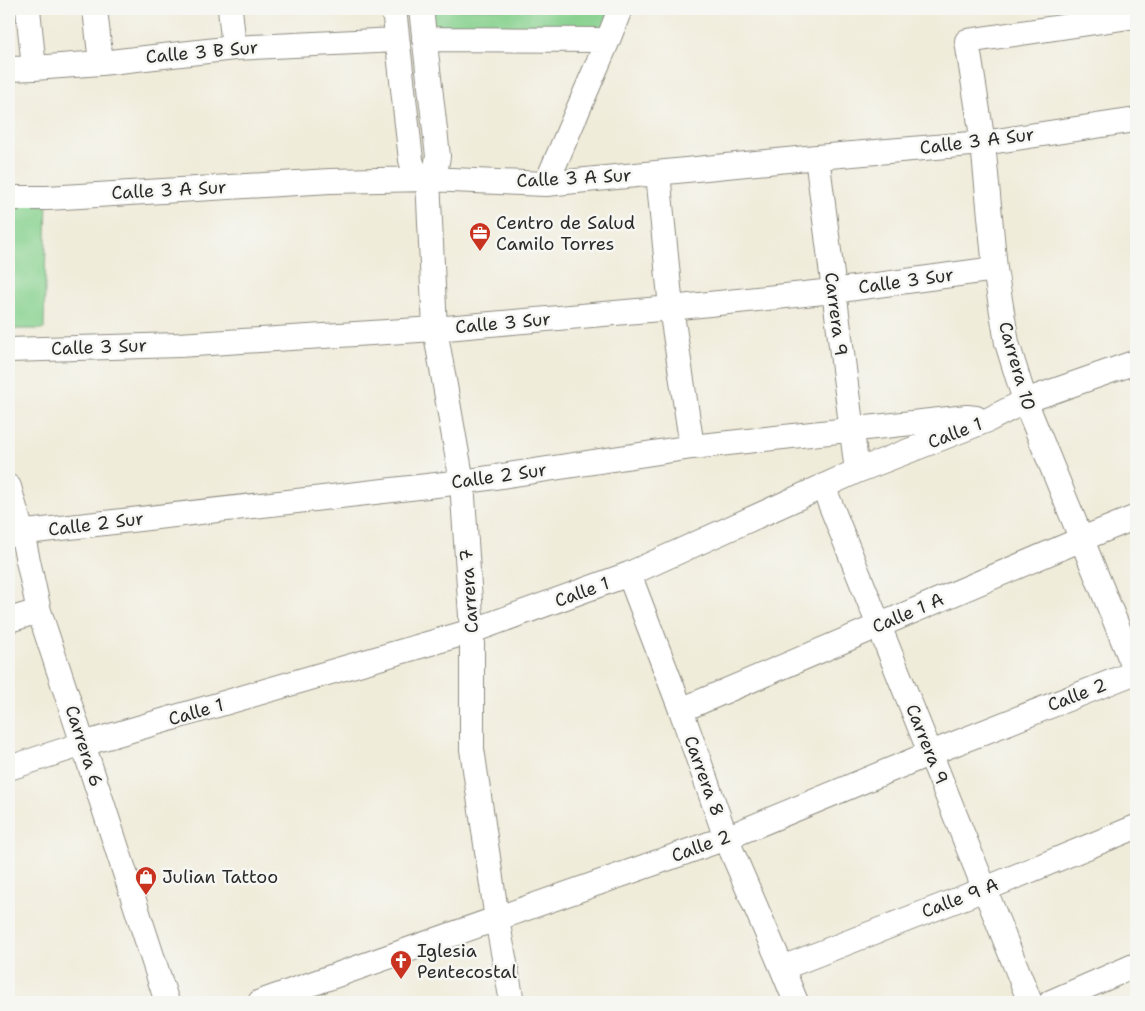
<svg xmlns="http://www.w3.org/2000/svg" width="1145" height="1011" font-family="'Shantell Sans',sans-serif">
	<rect width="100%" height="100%" fill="#f6f6f2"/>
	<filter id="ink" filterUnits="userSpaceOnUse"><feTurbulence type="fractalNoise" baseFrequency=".02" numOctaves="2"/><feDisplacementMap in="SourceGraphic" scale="10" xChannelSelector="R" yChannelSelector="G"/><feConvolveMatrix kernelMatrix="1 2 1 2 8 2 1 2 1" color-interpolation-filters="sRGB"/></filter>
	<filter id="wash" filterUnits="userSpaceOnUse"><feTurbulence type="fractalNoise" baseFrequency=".0096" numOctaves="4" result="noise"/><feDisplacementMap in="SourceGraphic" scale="20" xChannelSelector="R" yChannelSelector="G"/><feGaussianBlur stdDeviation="1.12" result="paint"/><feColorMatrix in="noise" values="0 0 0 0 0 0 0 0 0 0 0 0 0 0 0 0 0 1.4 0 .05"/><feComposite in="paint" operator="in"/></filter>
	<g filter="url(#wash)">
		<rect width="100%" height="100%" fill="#f0ecda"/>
		<!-- green -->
		<path fill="#87d18e" stroke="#597e5c" d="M431,9h194l-17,31 -175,-9z
			M9,198h38l-3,131h-35z"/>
	</g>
	<g filter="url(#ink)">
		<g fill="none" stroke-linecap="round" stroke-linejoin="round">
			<!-- street casing -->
			<g stroke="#8e8c82" stroke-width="26">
				<path id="street" d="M28,9l6,59
					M95,9l6,54
					M230,9l4,39
					M394,9l17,151 3,10 14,9
					M421,9l17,147 -2,12 -8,11 7,150 27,153 10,149v118l25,170 15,83
					M1136,16l-169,25 16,102 12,126 12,74 18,58 111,271
					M424,39l184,1
					M9,69l25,-1 67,-5 133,-15 162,-8
					M817,157l40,314
					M658,173l13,135 21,139
					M546,184l62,-144 12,-31
					M9,198h38l283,-17 98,-2 118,5 271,-27 166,-14 153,-23
					M9,350l170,-5 256,-16 236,-21 162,-17 162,-22
					M823,486l207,516
					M9,487l13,46 17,78 44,133 84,258
					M9,534l453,-52 230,-35 275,-30 9,1
					M629,574l52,136 45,128 56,130 14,34
					M9,620l30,-9
					M681,710l401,-171 54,-22
					M9,768l74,-24 389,-113 157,-57 228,-103 131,-51 37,-19 111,-39
					M782,968l203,-79 151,-62
					M260,1002l466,-164 205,-85 205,-81
					M1051,1002l85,-37"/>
			</g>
			<!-- street -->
			<use href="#street" stroke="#fff" stroke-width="24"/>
		</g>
	</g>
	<!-- icons -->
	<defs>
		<g id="office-pin" transform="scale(1.125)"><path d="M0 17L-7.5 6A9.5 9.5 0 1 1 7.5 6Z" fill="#c8321e" stroke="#f6f6f2"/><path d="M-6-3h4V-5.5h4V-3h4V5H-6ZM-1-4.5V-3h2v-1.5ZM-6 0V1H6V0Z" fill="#fff"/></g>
		<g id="shop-pin" transform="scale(1.125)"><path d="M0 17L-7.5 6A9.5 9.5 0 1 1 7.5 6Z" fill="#c8321e" stroke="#f6f6f2"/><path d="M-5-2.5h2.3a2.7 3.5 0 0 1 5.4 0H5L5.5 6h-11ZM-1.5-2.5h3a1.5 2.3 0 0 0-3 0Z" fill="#fff"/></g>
		<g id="church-pin" transform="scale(1.125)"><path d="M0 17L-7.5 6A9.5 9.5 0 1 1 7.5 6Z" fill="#c8321e" stroke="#f6f6f2"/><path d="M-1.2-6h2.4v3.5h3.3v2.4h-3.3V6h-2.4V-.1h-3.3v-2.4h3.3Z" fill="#fff"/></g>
	</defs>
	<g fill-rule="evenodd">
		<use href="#office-pin" x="480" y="233"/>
		<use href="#shop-pin" x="146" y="877"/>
		<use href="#church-pin" x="401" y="961"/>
	</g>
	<g text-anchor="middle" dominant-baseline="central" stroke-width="5" stroke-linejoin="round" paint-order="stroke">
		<!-- street labels -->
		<g font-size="18" fill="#2b2b2b" stroke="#f6f6f2">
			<text transform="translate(202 52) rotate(-5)">Calle 3 B Sur</text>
			<text transform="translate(977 141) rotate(-7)">Calle 3 A Sur</text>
			<text transform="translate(574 178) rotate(-3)">Calle 3 A Sur</text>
			<text transform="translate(169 190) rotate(-3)">Calle 3 A Sur</text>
			<text transform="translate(906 281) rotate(-8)">Calle 3 Sur</text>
			<text transform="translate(836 314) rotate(83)">Carrera 9</text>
			<text transform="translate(503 323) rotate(-5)">Calle 3 Sur</text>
			<text transform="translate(99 347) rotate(-2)">Calle 3 Sur</text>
			<text transform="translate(1017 366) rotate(74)">Carrera 10</text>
			<text transform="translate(955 433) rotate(-21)">Calle 1</text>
			<text transform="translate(499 476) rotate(-8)">Calle 2 Sur</text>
			<text transform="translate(96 524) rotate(-7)">Calle 2 Sur</text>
			<text transform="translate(469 591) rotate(-94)">Carrera 7</text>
			<text transform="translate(582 592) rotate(-20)">Calle 1</text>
			<text transform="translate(908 613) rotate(-23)">Calle 1 A</text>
			<text transform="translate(1077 695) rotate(-21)">Calle 2</text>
			<text transform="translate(196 712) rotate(-16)">Calle 1</text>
			<text transform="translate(927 744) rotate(68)">Carrera 9</text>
			<text transform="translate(84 746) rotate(72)">Carrera 6</text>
			<text transform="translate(704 776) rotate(70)">Carrera 8</text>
			<text transform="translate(701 846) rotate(-20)">Calle 2</text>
			<text transform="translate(960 898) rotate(-21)">Calle 9 A</text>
		</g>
		<!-- poi labels -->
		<g font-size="18" fill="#2b2b2b" stroke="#f6f6f2" text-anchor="start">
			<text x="496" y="223">Centro de Salud<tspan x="496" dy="21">Camilo Torres</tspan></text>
			<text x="162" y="877">Julian Tattoo</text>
			<text x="417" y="951">Iglesia<tspan x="417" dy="21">Pentecostal</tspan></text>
		</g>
	</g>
	<!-- margin -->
	<rect width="1145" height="1011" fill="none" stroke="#f6f6f2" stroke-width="30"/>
</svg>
